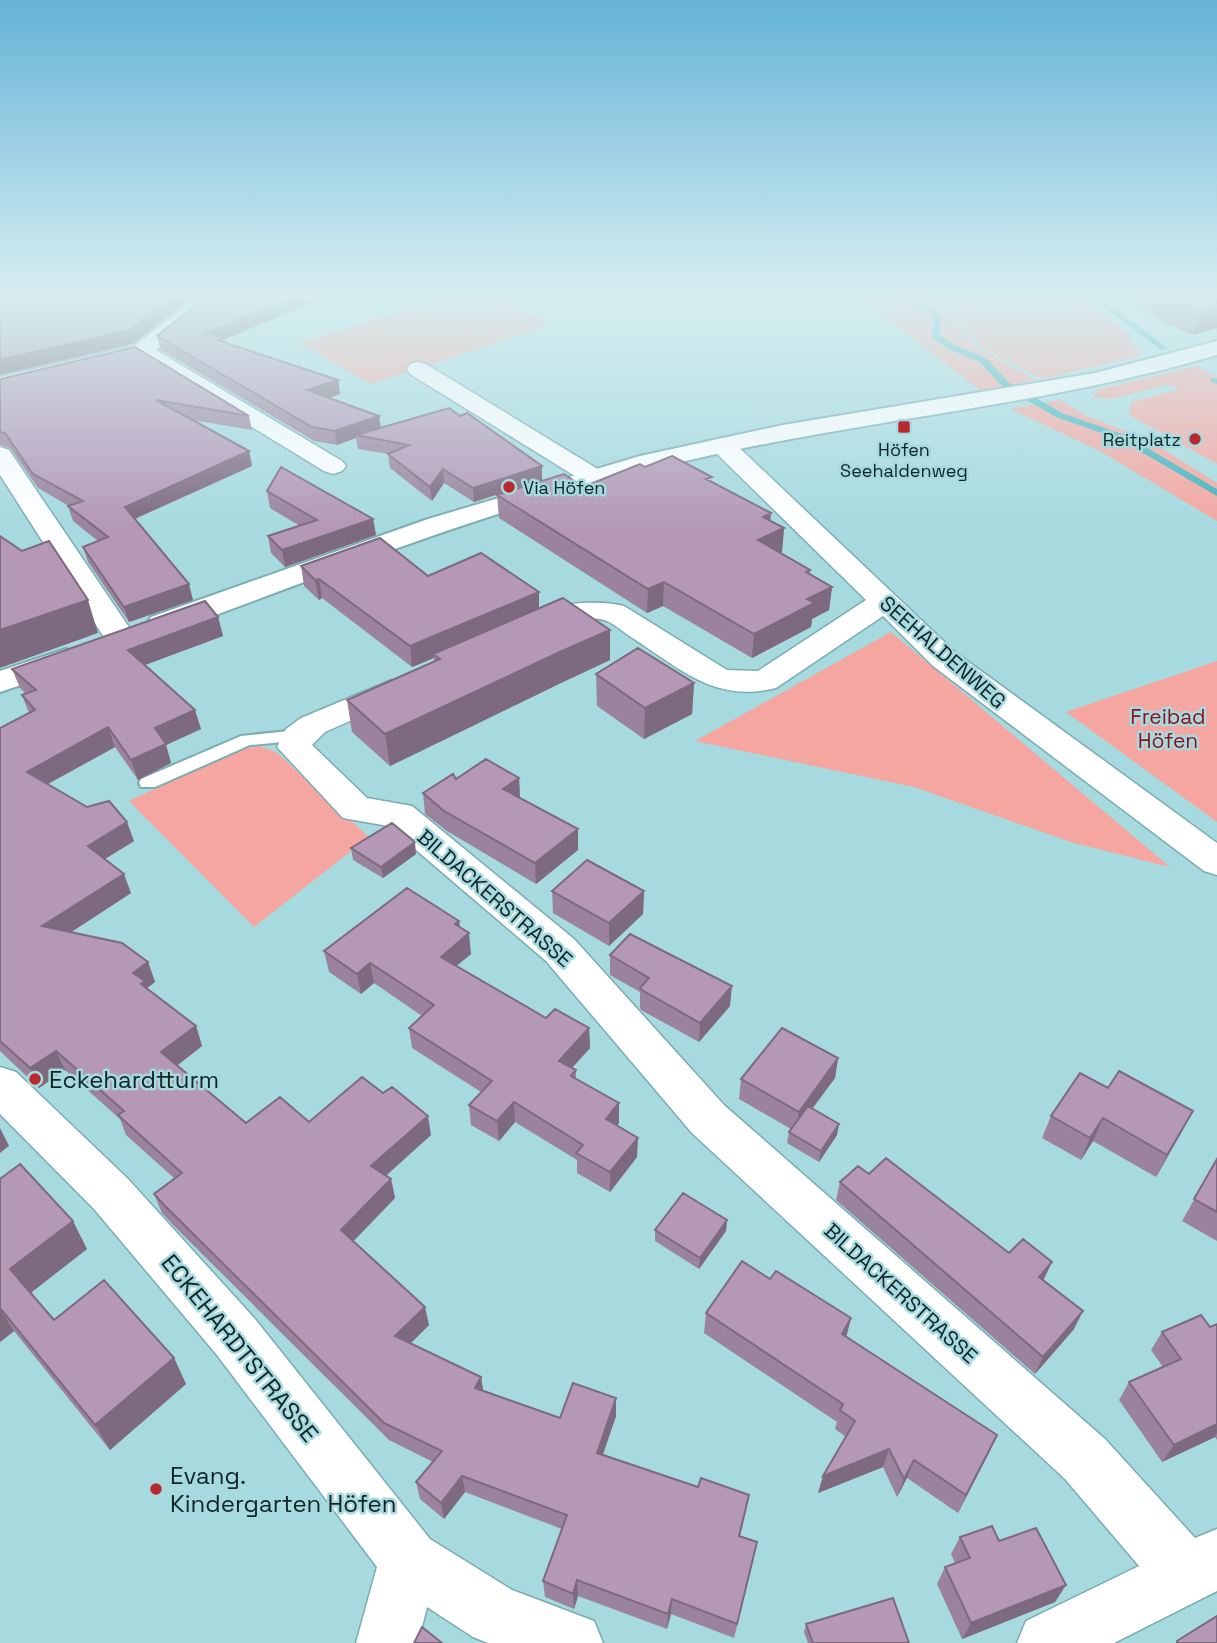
<svg xmlns="http://www.w3.org/2000/svg" width="1217" height="1643" font-family="'Space Grotesk',sans-serif">
	<rect width="100%" height="100%" fill="#a6dadf"/>
	<!-- green -->
	<path fill="#f5a6a0" d="M445,297h67l4,3 -8,3 43,22 -180,59 -71,-41z
		M859,297h61l41,30 17,21 58,32 -55,11z
		M924,297h156l48,36 3,9 11,13 -100,24 -61,-32 -17,-20z
		M1197,366l20,11v87l-88,-49 2,-13 49,-13 -14,-4 -55,14 -18,-2 4,-7z
		M1059,400l30,17 59,23 69,43v38l-117,-70 -90,-42z
		M891,632l279,235 -96,-24 -160,-56 -219,-46z
		M1217,661v161l-151,-110z
		M260,746l16,6 93,85 -115,90 -125,-126 112,-52z"/>
	<g fill="none" stroke-linecap="round" stroke-linejoin="round">
		<!-- stream -->
		<path fill="#3fb2bd" fill-rule="evenodd" d="M900,297c16,0 31,10 41,21l-2,16 15,11 32,13 22,24 54,31 65,23 90,53v7l-96,-56 -65,-23 -54,-31 -22,-24 -32,-13 -16,-12 2,-19 -7,-7z
			M1090,297h8l70,51 -7,2z
			M1211,378l6,1v5l-6,-2z"/>
		<!-- service casing -->
		<g stroke="#7aacb2" stroke-width="4">
			<path id="service" d="M298,730l6,2 3,4 -3,4 -54,5 -95,42h-14l-2,-4 2,-4 100,-43z"/>
		</g>
		<!-- minor casing -->
		<g stroke="#7aacb2" stroke-width="3">
			<path id="minor" d="M197,297h23l-64,53 186,111 4,5 -4,5 -9,3 -9,-3 -185,-113 -139,33v-14l134,-31z
				M418,362l8,2 175,107 4,5 -4,5 -9,3 -9,-3 -173,-107 -3,-5 3,-5z
				M722,438l9,2 224,212 262,191v32l-13,-4 -271,-205 -50,-50 -107,72c-61,15 -94,-18 -142,-49 -8,-5 -18,-14 -27,-18 -30,-11 -54,20 -83,12l-4,-6c17,-25 76,-28 104,-21l103,64 31,1 108,-71 -153,-150 -3,-5 3,-5z
				M0,447l9,3 128,189 -5,7 -11,2 -11,-2 -5,-7 -105,-164z
				M392,680l12,3 4,7 -4,7 -79,35 -13,13 55,53 45,8 162,133 150,166 381,334 90,99 22,-9v62l-103,52h-97l9,-22 113,-55 -74,-87 -373,-346 -146,-172 -158,-135 -45,-8 -66,-71 9,-18 15,-11z
				M0,1067l16,5 112,107 127,140 175,220 82,51 82,31 9,22h-115l-15,-6 -46,-30 -9,36h-62l21,-76 -160,-212 -123,-146 -94,-95z"/>
		</g>
		<!-- tertiary casing -->
		<g stroke="#7aacb2" stroke-width="4">
			<path id="tertiary" d="M1217,341v14c-163,48 -331,62 -496,98 -188,40 -368,111 -548,178l-11,3 -11,-3 -5,-7 5,-7 277,-98 212,-63 143,-31 312,-52z
				M66,649l12,3 5,7 -5,7 -78,26v-21z"/>
		</g>
		<!-- service -->
		<use href="#service" fill="#fff" fill-rule="evenodd"/>
		<!-- minor -->
		<use href="#minor" fill="#fff" fill-rule="evenodd"/>
		<!-- tertiary -->
		<use href="#tertiary" fill="#fff" fill-rule="evenodd"/>
	</g>
	<!-- wall -->
	<path fill="#9b839d" d="M325,297l-102,43v3l115,37 2,14 -11,4 50,18 2,12 79,-12 82,50v14l-68,22 -30,-19 -12,18 -42,-33 -2,-14 -30,-5 -2,-11 -19,7 -23,-4 -153,-91 -4,-14z
		M1125,297h92v31l-24,7 -30,-13z
		M135,347l114,69 3,14 -60,-10 57,31 3,15 -117,53 58,81 -64,22 -41,-60 -5,-15 15,-6 -25,-20 -5,-15h1l-31,-18 -28,-40 -10,-3v-66z
		M645,467l66,15 60,31 -1,8 14,7 -2,24 -2,1 30,17v4l22,13 -3,23 -17,9 -1,8 -59,31 -89,-52 -16,7 -148,-95 -2,-23 86,-8z
		M267,491l106,28 3,16 -91,32 -14,-14 -3,-17 32,-10 -30,-18z
		M301,566l127,10 111,16v16l71,22v30l-47,22 -173,84 -38,-34 -5,-32 87,-38v-4l-22,9 -90,-69 -3,2 -15,-14z
		M218,617l5,19 -78,29 56,64 -35,16 5,18 -33,17 -23,-33 -67,37 86,57 -29,18 26,34 -60,39 77,30 7,20 -8,6 49,38 6,20 -25,19 69,58 63,-1 122,13 -45,41 5,3 4,19 -42,43 76,84 -19,19 71,33 2,13 77,28 56,-2 -13,38 143,57 -6,25 14,22 -20,80 -63,-24 -4,15 -89,-33 -4,13 -29,-12 -2,-16 19,-52 -97,-37 -21,27 -24,-20 -4,-17 17,-20 -44,-22 -216,-215 -11,-12 -8,-19 20,-16 -48,-43 -6,-16 -55,-49 -26,18 -39,-37v-323l29,-15 -7,-18 4,-1 -6,-6 -8,-19z
		M596,674l98,9 -2,31 -48,25 -47,-33z
		M519,778l1,21 58,51 -42,34 -89,-53 -22,-17 -2,-21 33,-14z
		M351,848l65,6 -33,24 -30,-18z
		M552,891h92l-1,23 -34,32 -56,-33z
		M459,921l1,6 11,27 -15,12 90,52 43,10 1,20 -18,20 4,2v9l43,24v20l-2,2 20,32 -27,35 -33,-19v-13l-62,-38 -16,19 -28,-16 -2,-20 12,-13 -69,-44 -3,-20 13,-12 -48,-33 -13,11 -32,-22 -5,-21z
		M610,955l120,51 -31,36 -58,-32 -1,-2v-16l-30,-17z
		M838,1058l-3,20 -23,30 25,27 -18,27 -32,-19 2,-11 2,-3 -52,-30 2,-20z
		M1080,1073l101,60 -25,44 -63,-36 -12,19 -39,-22 9,-22z
		M1217,1159v82l-35,-20z
		M869,1174l175,106 30,49 -39,45 -199,-174 4,-18z
		M0,1179l87,70 -56,44 23,27 120,38 12,26 -76,66 -96,-119 -14,11z
		M727,1220l-1,11 -27,38 -44,-28v-11z
		M770,1279l81,39 -5,19 151,98 -39,78 -51,-35 -10,19 -14,-30 -65,26 28,-56 -11,-8 2,-7 -133,-89 2,-20z
		M1217,1324v116l-2,-3 -53,25 -43,-62 10,-18 34,-15 -12,-17 11,-18 48,-5z
		M960,1537l39,4 67,44 -11,17 -93,37 -25,-55 8,-17 10,-4 -4,-9z
		M806,1624l103,19h-101l-4,-11z"/>
	<!-- shaded-wall -->
	<path fill="#7e6a7f" d="M173,297h19l-59,47 -133,31v-15z
		M293,297h32l-102,43 2,11 -19,-18z
		M1217,307v21l-24,7 7,-23z
		M338,380l2,14 -30,10 -3,-14z
		M379,416l2,14 -25,5v3l-19,7 -2,-14z
		M249,451l3,15 -123,55 -4,-14z
		M542,466v14l-68,22 -1,-14z
		M443,469l1,14 -12,18 -2,-14z
		M771,513l-2,23 15,-8 -2,24 -26,12 7,-47z
		M373,519l3,16 -91,32 -3,-17z
		M319,579l3,19 -3,2 -4,-20z
		M664,582l-1,24 -16,7 1,-24z
		M189,584l4,16 -64,22 -5,-15z
		M832,587l-3,23 -17,9 -1,8 -59,31 2,-24 53,-35z
		M539,592v20l-106,42 1,4 -22,9 -2,-21z
		M88,600l10,33 -98,35v-38z
		M218,617l5,19 -89,33 -6,-19z
		M610,630v30l-47,22 -173,84 -5,-32 177,-83z
		M694,683l-2,31 -48,25 1,-31z
		M195,710l6,19 -35,16 5,18 -33,17 -7,-20 24,-32z
		M108,727l7,20 -80,44 -8,-19z
		M519,778l1,21 -17,-10z
		M127,822l7,19 -39,24 -7,-19z
		M578,829v21l-42,34 -1,-21z
		M415,842l1,12 -33,24 -2,-11z
		M124,874l7,19 -81,53 -8,-20z
		M644,891l-1,23 -34,32v-23z
		M459,921l2,19 8,-7 2,21 -28,23 -2,-20 14,-33z
		M148,962l7,20 -8,6 5,13 -19,-28z
		M370,963l4,20 -13,11 -4,-20z
		M732,986l-2,20 -31,36 1,-19z
		M196,1026l6,20 -33,26 -8,-20z
		M589,1028l1,20 -30,33 -1,-20z
		M56,1051l9,19 -26,18 -9,-20z
		M838,1058l-3,20 -39,53 3,-19z
		M514,1102l1,20 -16,19 -2,-20z
		M619,1103v20l-13,16v-20z
		M1193,1111l-12,22 -25,44 11,-22z
		M428,1116l3,19 -56,50 -4,-19z
		M1103,1118l-10,23 -12,19 9,-22z
		M839,1124l-2,11 -18,27 2,-11z
		M0,1128l9,18 -9,7z
		M638,1138l-1,19 -27,35v-20z
		M391,1179l4,19 -49,51 -5,-19z
		M727,1220l-1,11 -27,38 1,-11z
		M73,1221l14,28 -61,47 -16,-27z
		M1052,1262l-8,17 -12,15 7,-17z
		M425,1307l4,18 -30,30 -4,-19z
		M0,1309l14,22 -14,11z
		M1083,1311l-9,18 -39,45 8,-17z
		M851,1318l-5,20 -4,-4z
		M174,1358l12,26 -76,66 -15,-25z
		M481,1377l3,18 -9,-7z
		M616,1398v18l-18,53 -1,-16z
		M1217,1424v9l-2,4 -53,25 12,-17z
		M997,1435l-8,18 -31,60 8,-18z
		M889,1449l-6,18 -65,26 5,-17z
		M914,1460l-7,18 -10,19 7,-18z
		M462,1476l3,16 -21,27 -3,-16z
		M577,1580l1,16 -4,13 -1,-15z
		M1066,1585l-11,17 -93,37 9,-16z
		M672,1599l-1,15 -4,15 1,-15z"/>
	<!-- building -->
	<path fill="#b498b6" stroke="#7e6a7f" stroke-width="2" d="M7,297h166l-43,33 -130,30v-60z
		M206,297h87l-87,36 16,5 -5,2 121,40 -31,10 72,26 -44,15 -23,-4 -155,-91z
		M1166,297h51v10l-17,5z
		M135,347l114,69 -93,-16 93,51 -124,56 64,77 -65,23 -41,-60 25,-10 -40,-31 15,-5 -50,-27 -28,-41 -5,-1v-53z
		M449,408l11,8 7,-3 75,53 -69,22 -30,-19 -13,18 -42,-33 21,-9 -53,-10z
		M672,456l40,21 -6,2 65,34 -8,4 21,11 -26,12 52,30 -4,2 26,15 -25,12 7,4 -60,31 -90,-52 -16,7 -151,-94 67,-21 19,13 57,-23 5,3z
		M281,467l92,52 -91,31 -14,-14 49,-16 -50,-29z
		M0,536l22,15 27,-10 39,59 -88,30z
		M380,538l48,38 53,-23 58,39 -129,54 -91,-67 -4,1 -14,-14z
		M563,598l47,32 -48,21 -177,83 -38,-34 93,-41 -7,-5z
		M205,601l13,16 -90,33 67,60 -40,18 11,16 -35,16 -23,-33 -81,45 60,35 22,-6 18,21 -39,24 36,28 -82,52 80,17 26,19 -15,11 12,8 -4,3 55,42 -35,26 85,71 34,-26 29,25 53,-45 21,16 9,-6 36,29 -57,50 20,13 -50,51 84,77 -30,29 86,41 -6,11 85,30 13,-35 43,15 -19,55 101,34 3,-9 48,17 -10,41 18,6 -20,82 -65,-25 -4,15 -91,-34 -4,14 -30,-13 24,-66 -105,-39 -21,27 -25,-21 26,-31 -58,-28 -219,-217 -11,-12 28,-21 -64,-58 6,-4 -68,-60 -26,17 -30,-27v-313l35,-18 -13,-15 14,-5 -24,-21z
		M638,648l56,35 -49,25 -49,-34z
		M486,759l33,19 -16,11 75,40 -43,34 -91,-52 -21,-18 30,-19 3,5z
		M392,823l23,19 -34,25 -30,-19z
		M587,860l57,31 -35,32 -57,-32z
		M407,888l52,33 -4,3 14,9 -28,24 105,61 9,-9 34,19 -30,33 17,9 -5,6 48,27 -13,16 32,19 -28,34 -34,-19 7,-8 -69,-43 -17,19 -28,-16 23,-24 -83,-53 25,-23 -64,-42 -13,11 -33,-23z
		M630,934l102,52 -32,37 -58,-33 -2,-2 9,-10 -39,-23z
		M782,1028l56,30 -39,54 -58,-33z
		M1119,1071l74,40 -26,44 -64,-37 -13,20 -39,-22 29,-43 28,15z
		M808,1106l31,18 -18,27 -32,-19z
		M886,1158l123,95 14,-14 29,23 -13,15 44,34 -40,46 -203,-175 18,-16 11,8z
		M1217,1159v53l-23,-13z
		M20,1164l53,57 -63,48 44,51 50,-40 70,78 -79,67 -95,-117v-129z
		M683,1193l44,27 -27,38 -45,-28z
		M742,1261l28,18 6,-8 75,47 -9,16 155,101 -31,60 -52,-35 -10,19 -15,-30 -66,27 32,-55 -15,-11 3,-6 -137,-91z
		M1201,1315l9,12 7,-3v100l-43,21 -45,-63 52,-23 -19,-27z
		M992,1526l7,15 37,-13 30,57 -95,38 -26,-56 25,-9 -10,-21z
		M893,1598l16,45h-96l-7,-19z
		M1217,1616v27h-40v-2z
		M422,1627l20,16h-28z"/>
	<!-- sky -->
	<linearGradient id="sky" x2="0" y2="1"><stop stop-color="#64b3d7"/><stop offset="0.56" stop-color="#d7eef1"/><stop offset="1" stop-color="#d7eef1" stop-opacity="0"/></linearGradient>
	<rect width="1217" height="527" fill="url(#sky)"/>
	<!-- markers -->
	<g fill="#b92930" stroke="#a6dadf" stroke-width="2.5">
		<rect x="897" y="420" width="14" height="14" rx="3.5"/>
		<circle cx="1195" cy="439" r="7"/>
		<circle cx="509" cy="487" r="7"/>
		<circle cx="35" cy="1079" r="7"/>
		<circle cx="156" cy="1489" r="7"/>
	</g>
	<g text-anchor="middle" dominant-baseline="central" stroke-width="5" stroke-linejoin="round" paint-order="stroke">
		<!-- far-poi labels -->
		<g font-size="18" fill="#102527" stroke="#a6dadf" text-anchor="end">
			<text x="1181" y="439">Reitplatz</text>
			<text x="904" y="449" text-anchor="middle">Höfen<tspan x="904" dy="21">Seehaldenweg</tspan></text>
			<text x="523" y="487" text-anchor="start">Via Höfen</text>
		</g>
		<!-- street labels -->
		<g font-size="21" fill="#102527" stroke="#a6dadf">
			<text transform="translate(943 652) rotate(41)">SEEHALDENWEG</text>
			<text transform="translate(495 898) rotate(41)">BILDACKERSTRASSE</text>
			<text transform="translate(901 1293) rotate(42)">BILDACKERSTRASSE</text>
		</g>
		<!-- park labels -->
		<g font-size="21" fill="#8d101c" stroke="#a6dadf">
			<text x="1168" y="716">Freibad<tspan x="1168" dy="24">Höfen</tspan></text>
		</g>
		<!-- near-poi labels -->
		<g font-size="24" fill="#102527" stroke="#a6dadf" text-anchor="start">
			<text x="49" y="1079">Eckehardtturm</text>
			<text x="170" y="1475">Evang.<tspan x="170" dy="28">Kindergarten Höfen</tspan></text>
		</g>
		<!-- near-street labels -->
		<g font-size="24" fill="#102527" stroke="#a6dadf">
			<text transform="translate(240 1348) rotate(51)">ECKEHARDTSTRASSE</text>
		</g>
	</g>
</svg>
